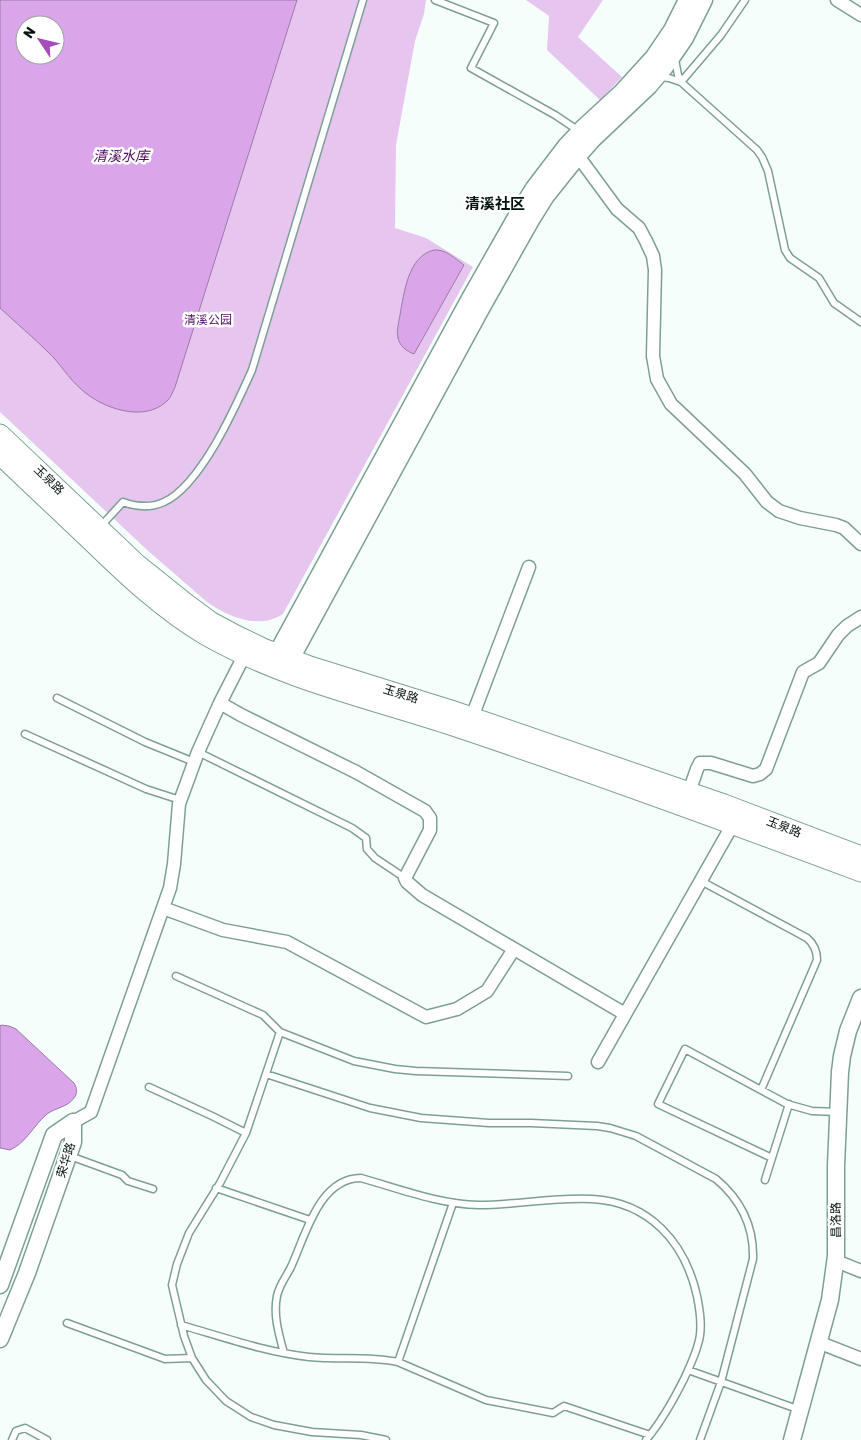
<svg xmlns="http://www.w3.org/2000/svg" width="861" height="1440" font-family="Rubik,'Noto Sans SC',sans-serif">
	<rect width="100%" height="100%" fill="#f6fefb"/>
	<!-- green -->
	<path fill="#e6c6ef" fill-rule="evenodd" d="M0,0h426l-2,14 -9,27 -19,104 -1,83 31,10 47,29 -190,347c-23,16 -55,3 -76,-12l-61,-53 -146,-137zM25,25h30v30h-30z
		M526,0h77l-25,37 44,40 -22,23 -53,-50 2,-34z"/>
	<!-- water -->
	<path fill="#dba6e9" stroke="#9b7aa8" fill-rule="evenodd" d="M0,0h297l-122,387c-2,4 -4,10 -7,13 -23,24 -67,8 -87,-11 -13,-11 -21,-26 -33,-37 -15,-15 -32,-29 -48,-44zM25,25h30v30h-30z
		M434,250c12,-1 20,8 30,15l-50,89c-8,-3 -14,-8 -16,-16 -2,-7 1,-16 2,-23 4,-22 8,-59 34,-65z
		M1,1025l8,1 7,3 58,54c3,5 4,10 0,15 -6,9 -19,10 -27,16 -14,12 -21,29 -37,36l-10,-2v-122z"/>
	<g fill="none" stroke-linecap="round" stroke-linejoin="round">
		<!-- service casing -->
		<g stroke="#7ca095" stroke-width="9">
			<path id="service" d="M435,0l59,23 -23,45 84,47 24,16
				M675,59l3,16 3,7
				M660,77l9,1 12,4 76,68 5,7 6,14 17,79 5,8 29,20 15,25 27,19
				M681,82l40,-47 24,-35
				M100,527l23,-25c14,5 28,6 41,0 37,-17 72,-96 88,-132l111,-370
				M57,698l88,44 49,20
				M25,734l121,55 34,11
				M198,752l154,76 14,10 1,11 8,9 30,20
				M701,881l106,57c7,6 10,13 10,22l-56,130
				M176,976l87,39 17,17 74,29 41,8 21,2 152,5
				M280,1032l-34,101 -26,50 -31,50 -12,31 -5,21 12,51 8,22 14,22 20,21 25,16 23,8 38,7 49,3 25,5
				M266,1074l104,34 51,10 68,5h42l66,3 13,2 26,8 80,43c25,21 38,48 37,80l-32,123 -21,58
				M149,1087l63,29 34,17
				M70,1156l52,19 6,6 25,8
				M772,1158l-114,-54 27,-55 102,55 25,7 26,1
				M765,1180l24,-76
				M216,1188l94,32
				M67,1323l98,36 27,-1
				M181,1325c42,12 84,27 128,32 30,3 59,-1 89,5l88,38 67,13 11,-7 86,29
				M284,1353c-5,-18 -11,-38 -7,-57 2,-10 8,-18 13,-27 15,-31 28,-91 71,-91 39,11 77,26 118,27 37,0 75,-8 113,-6 57,3 93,43 105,97 3,15 6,33 1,48 -3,12 -9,24 -14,35 -11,22 -22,42 -38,61
				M398,1362l55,-159
				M688,1370l112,40
				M12,1440l4,-9 9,-3 22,12"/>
		</g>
		<!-- minor casing -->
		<g stroke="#7ca095" stroke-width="15">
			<path id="minor" d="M837,0l24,15
				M578,156l39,53 22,19 7,13 7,15 2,14 -2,86 4,23 14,25 74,70 22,28 12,9 21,7 36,7 8,3 17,16
				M220,703l21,12 115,57 69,39 5,7v12l-25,48 2,4 15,13 203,119
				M472,717l57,-150
				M689,792l8,-23 3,-6h11l42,13 7,-2 6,-5 37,-97 16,-9 19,-28 9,-9 14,-9
				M163,908l60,22 64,12 139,75 31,-8 30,-18 27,-42
				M598,1062l135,-238
				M73,1122l18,-10 79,-224 4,-24 5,-60 19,-52 22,-49 24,-47
				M836,1261l25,10
				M818,1342l43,17"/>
		</g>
		<!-- tertiary casing -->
		<g stroke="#7ca095" stroke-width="19">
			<path id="tertiary" d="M271,664l198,-364 50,-88 15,-24 32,-42 17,-18 39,-36 31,-34 19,-28 15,-30
				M286,668l196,-361 49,-87 15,-24 32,-40 15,-17 56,-53 16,-19 20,-29 19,-38
				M0,1285l54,-150 19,-13
				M0,1339l27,-66 46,-131v-20
				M792,1440l38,-140 6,-44v-90l4,-94 2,-16 6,-25 13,-33"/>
		</g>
		<!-- secondary casing -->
		<g stroke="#7ca095" stroke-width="21">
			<path id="secondary" d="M0,434l137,130 50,40 23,17 26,14 27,13 47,18 141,44 273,94 137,52
				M0,455c31,29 61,58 92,87 34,33 72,69 113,93 77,44 159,62 242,89 139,46 277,97 414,148"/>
		</g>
		<!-- service -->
		<use href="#service" stroke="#fff" stroke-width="6"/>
		<!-- minor -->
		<use href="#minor" stroke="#fff" stroke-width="12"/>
		<!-- tertiary -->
		<use href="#tertiary" stroke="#fff" stroke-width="16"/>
		<!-- secondary -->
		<use href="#secondary" stroke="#fff" stroke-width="19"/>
	</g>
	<g text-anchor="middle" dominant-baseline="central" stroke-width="5" stroke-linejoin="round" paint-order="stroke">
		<!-- park labels -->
		<g font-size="12" fill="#561565" stroke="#fff">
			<text x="208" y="320">清溪公园</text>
		</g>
		<!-- street labels -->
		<g font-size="12" fill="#061410" stroke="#fff">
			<text transform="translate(49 480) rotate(44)">玉泉路</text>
			<text transform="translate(401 694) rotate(17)">玉泉路</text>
			<text transform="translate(784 827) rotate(21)">玉泉路</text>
			<text transform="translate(66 1160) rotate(-73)">荣华路</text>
			<text transform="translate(836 1220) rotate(-91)">昌洛路</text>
		</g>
		<!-- water labels -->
		<g font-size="14" font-style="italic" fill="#4d0a5d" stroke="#fff">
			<text x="121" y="156">清溪水库</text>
		</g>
		<!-- quarter labels -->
		<g font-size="15" font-weight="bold" fill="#061410" stroke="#fff">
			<text x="495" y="204">清溪社区</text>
		</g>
	</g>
	<!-- north arrow -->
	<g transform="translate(40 40) rotate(305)"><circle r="24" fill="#ffffff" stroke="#9ba19f"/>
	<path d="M0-4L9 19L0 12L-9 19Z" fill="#a44dba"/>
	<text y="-8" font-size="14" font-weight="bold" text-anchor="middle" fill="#061410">N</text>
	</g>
</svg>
